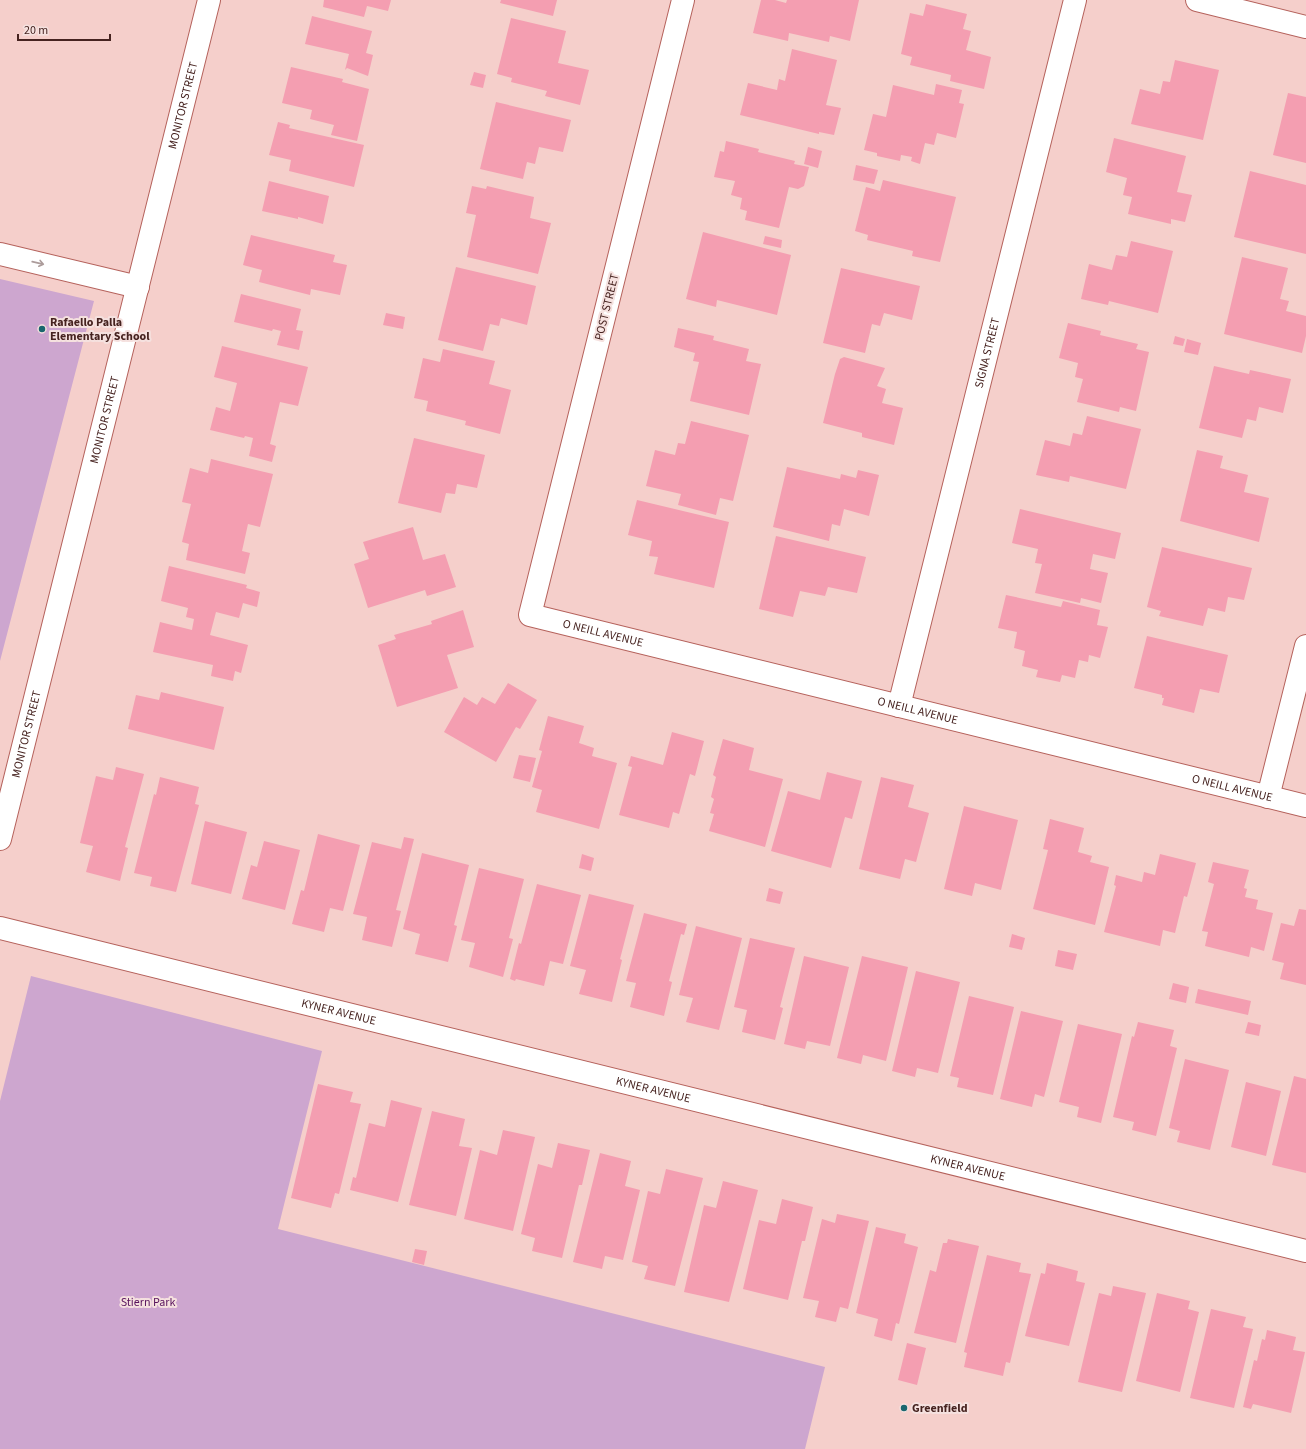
<svg xmlns="http://www.w3.org/2000/svg" width="1306" height="1449" font-family="'Source Sans 3',sans-serif">
	<rect width="100%" height="100%" fill="#f5cfcb"/>
	<!-- green -->
	<path fill="#cda6cf" d="M0,279l94,22 -94,360z
		M31,976l291,75 -44,178 547,138 -20,82h-805v-348z"/>
	<!-- building -->
	<path fill="#f49eb1" d="M324,0h67l-3,11 -21,-5 -3,11 -41,-10z
		M501,0h56l-4,16 -53,-13z
		M761,0h14l11,3 1,-3h72l-9,41 -20,-5 -1,6 -40,-9 -1,8 -35,-8z
		M926,4l41,10 -4,15 8,2 -5,19 25,7 -7,32 -34,-8 1,-6 -41,-10 2,-8 -11,-3 9,-41 13,3z
		M312,16l60,15 -6,22 7,2 -5,21 -21,-8 -2,2 4,-16 -44,-10z
		M511,18l55,13 -8,32 31,7 -9,35 -35,-9 2,-5 -36,-9 1,-4 -15,-4z
		M792,49l45,11 -11,45 15,3 -7,27 -15,-3v2l-79,-19 8,-32 29,7 2,-11 6,2z
		M1175,60l44,10 -16,70 -72,-16 9,-35 20,5 3,-13 7,1z
		M291,67l52,12 -1,3 27,7 -12,52 -26,-6 3,-10 -24,-6 2,-9 -30,-7z
		M474,72l12,3 -3,13 -13,-3z
		M936,84l26,6 -3,13 5,1 -8,34 -19,-5 -3,12 -9,-2 -5,21 -9,-3 1,-4 -11,-2 -1,6 -23,-5v-3l-13,-3 9,-36 13,3 7,-32 41,10z
		M1288,93l18,4v66l-33,-8z
		M496,102l75,18 -8,32 -24,-5 -4,17 -8,-2 -4,17 -43,-10z
		M278,122l12,3 -1,3 75,17 -10,42 -65,-16 2,-11 -22,-5z
		M1114,138l72,18 -9,36 15,3 -7,27 -14,-3v5l-43,-10 4,-17 -9,-2 4,-17 -21,-6z
		M726,141l33,8 -1,3 37,9 -1,3 15,3 -5,19 -6,3 -9,-2 -10,41 -34,-8 2,-9 -7,-2 2,-11 -11,-3 4,-14 -21,-4 6,-26 4,1z
		M808,147l14,4 -4,17 -14,-4z
		M856,165l22,5 -4,14 -21,-4z
		M1250,171l56,14v69l-72,-17z
		M883,180l73,17 -16,65 -28,-6 1,-5 -46,-11 1,-5 -13,-4 11,-44 14,4z
		M269,181l60,15 -6,28 -25,-7v2l-36,-8z
		M472,186l14,3 1,-3 47,11 -4,21 21,5 -13,51 -71,-17 9,-42 -10,-2z
		M703,232l88,23 -14,60 -60,-15 -1,7 -30,-8z
		M251,235l84,20 -2,7 14,3 -7,30 -29,-6 -1,6 -51,-13 3,-12 -19,-5z
		M765,236l17,4 -1,8 -18,-4z
		M1131,241l42,10 -15,62 -49,-12 -1,4 -27,-6 8,-35 23,6 4,-15 11,2z
		M1242,257l46,11 -8,31 9,2 -3,10 20,5v20l-4,17 -78,-19z
		M456,267l80,19 -9,39 -26,-7 -2,8 -9,-2 -7,27 -45,-11z
		M841,268l79,18 -8,34 -28,-7 -4,13 -8,-2 -7,29 -42,-10z
		M241,294l60,15 -5,21 7,1 -4,19 -22,-5 4,-14 -8,-2 -1,2 -38,-9z
		M386,313l19,4 -2,12 -20,-4z
		M1068,323l33,8 -1,4 38,9 -2,5 13,3 -13,59 -16,-4 -1,5 -42,-10 6,-23 -8,-2 3,-14 -19,-5z
		M678,328l36,8 -1,4 36,9 -3,12 15,3 -12,51 -59,-14 9,-39 -6,-1 2,-8 -21,-6z
		M1175,336l10,3 -2,7 -10,-2z
		M1187,339l14,4 -3,12 -14,-3z
		M222,346l86,21 -10,39 -18,-4 -10,42 6,2 -4,16 -23,-6 4,-18 -8,-2 -1,2 -34,-8 6,-23 14,4 7,-28 -23,-6z
		M443,349l52,12 -6,23 22,6 -11,44 -35,-9 1,-4 -40,-10 2,-10 -14,-3 9,-40 17,4z
		M844,357l41,11 -8,18 9,3 -4,14 21,5 -9,37 -32,-8v-4l-39,-10 12,-49 5,-15z
		M1214,366l35,8 1,-4 41,9 -8,34 -24,-6 -3,14 -9,-2 -5,19 -43,-10z
		M1087,416l54,13 -15,60 -56,-13 -1,6 -33,-7 9,-35 25,6 3,-13 9,2z
		M691,421l58,14 -16,66 -13,-3 -4,17 -38,-10 3,-11 -35,-8 9,-36 20,5 3,-12 7,1z
		M414,438l71,17 -8,33 -20,-4 -2,10 -9,-1 -5,20 -43,-10z
		M1197,450l26,6 -3,12 28,7 -4,17 25,6 -10,44 -79,-21z
		M211,459l62,15 -13,53 -12,-3 -6,27 8,2 -5,21 -59,-14 3,-16 -7,-2 9,-38 -9,-2 8,-34 18,5z
		M787,467l53,12 1,-5 15,4 2,-8 21,5 -10,41 -25,-7 -4,17 -8,-2 -3,17 -56,-14z
		M637,500l92,22 -15,66 -60,-14 4,-17 -9,-1 3,-15 -24,-6z
		M1020,509l101,24 -6,26 -22,-5 -3,15 18,4 -7,30 -20,-5 -1,5 -45,-10 7,-29 -7,-1 3,-14 -26,-6z
		M413,527l10,33 22,-6 11,33 -29,9 -2,-6 -57,18 -14,-44 15,-5 -6,-17z
		M776,536l90,21 -9,36 -29,-6 -3,9 -25,-5 -7,26 -34,-8z
		M1162,547l90,21 -8,32 -16,-3 -3,15 -17,-4 -5,18 -44,-10 2,-5 -14,-4z
		M169,566l78,19 -1,3 14,4 -3,15 -14,-4 -4,15 -23,-6 -6,23 38,10 -7,28 -6,-2 -2,10 -22,-5 2,-11 -60,-13 7,-30 32,8 2,-11 -8,-2 2,-9 -27,-7z
		M1006,595l55,12 2,-6 37,9 -3,15 11,2 -8,31 -11,-3 -1,7 -9,-2 -4,18 -13,-3 -2,7 -24,-5 2,-7 -16,-4 3,-15 -11,-3 3,-16 -19,-4z
		M463,610l11,37 -27,8 11,33 -61,19 -19,-62 18,-6 -2,-4 38,-11 -1,-3z
		M1147,636l81,19 -9,38 -19,-4 -6,24 -32,-8 2,-7h-2v-3l-28,-7z
		M508,683l29,17 -17,29 -4,-2 -20,35 -52,-30 20,-35 13,8 5,-8 13,7z
		M161,692l63,15 -10,43 -86,-21 8,-34 23,5z
		M548,716l36,10 -5,17 15,5 -2,8 25,7 -18,66 -63,-17 6,-22 -10,-3 10,-36 -3,-1z
		M672,732l32,9 -9,35 -5,-2 -11,40 -6,-2 -4,16 -50,-13 13,-48 -4,-1 3,-10 32,9z
		M723,739l31,9 -5,22 34,9 -18,68 -56,-16 5,-17 -4,-1 4,-14 -3,-2 5,-20 -3,-2z
		M519,755l17,3 -6,24 -17,-4z
		M116,767l28,7 -19,73 3,1 -8,33 -34,-9 7,-26 -13,-3 16,-67 17,4z
		M827,772l35,9 -10,38 -7,-2 -14,51 -60,-17 17,-60 32,9z
		M160,777l39,10 -4,17 4,1 -23,87 -26,-6 2,-9 -18,-4 20,-79 2,1z
		M881,777l33,8 -6,22 21,6 -13,49 -11,-3 -5,20 -41,-10z
		M964,806l54,14 -17,70 -26,-7 -3,13 -28,-7z
		M1050,819l34,9 -6,24 14,4 -2,6 19,5 -14,58 -62,-16 15,-59 -5,-1z
		M205,821l42,11 -16,62 -40,-10z
		M318,834l42,11 -17,66 -13,-3 -6,24 -32,-8 9,-34 3,1z
		M404,837l10,2 -18,71 5,1 -9,36 -30,-7 5,-23 -14,-3 19,-72 29,7z
		M264,841l36,9 -15,60 -43,-11 9,-34 6,2z
		M422,853l47,12 -15,60 3,1 -9,36 -33,-8 5,-20 -17,-5z
		M582,854l12,4 -3,13 -12,-3z
		M1160,854l36,9 -9,34 -3,-1 -9,37 -12,-3 -3,16 -56,-14 12,-46 -2,-1 2,-10 26,7 2,-10 11,3z
		M1213,862l36,8 -5,18 3,1 -2,8 13,3 -2,9 17,4 -9,38 -13,-4 -2,10 -44,-11 3,-14 -6,-1 12,-47 -6,-2z
		M479,868l45,11 -15,59 4,1 -10,38 -34,-10 6,-24 -14,-3z
		M537,884l44,11 -18,69 -13,-3 -6,25 -28,-7 -1,2 -5,-2 9,-36 2,1z
		M769,888l14,4 -3,12 -14,-3z
		M589,894l45,11 -14,54 2,1 -10,42 -33,-8 7,-24 -16,-4z
		M1299,909l7,1v75l-26,-6 4,-16 -12,-3 9,-37 13,3z
		M644,913l43,11 -3,11 -3,-1 -12,47 3,1 -8,34 -34,-9 6,-24 -10,-2z
		M696,926l46,12 -23,92 -33,-8 7,-24 -14,-3z
		M1012,934l13,4 -3,12 -13,-3z
		M750,938l45,10 -15,59 3,1 -8,32 -33,-8 5,-22 -13,-3z
		M1058,950l19,4 -4,16 -18,-4z
		M804,956l45,11 -19,79 -23,-5 -2,8 -21,-5z
		M862,956l46,11 -22,94 -23,-6 -2,9 -24,-6z
		M916,971l44,11 -22,91 -21,-5 -2,9 -23,-6z
		M1173,983l16,4 -3,16 -17,-4z
		M1198,989l53,12 -3,14 -53,-12z
		M969,996l45,11 -21,88 -36,-8 2,-9 -9,-2z
		M1021,1011l42,10 -19,76 -9,-3 -3,13 -32,-8z
		M1138,1022l36,8 -4,16 7,2 -21,88 -24,-6 2,-8 -21,-5 19,-81 2,1z
		M1248,1022l13,3 -2,11 -14,-3z
		M1078,1024l44,10 -21,89 -24,-6 2,-10 -20,-5z
		M1185,1059l44,11 -19,80 -33,-8 3,-11 -11,-3z
		M1294,1076l12,3v94l-34,-8z
		M1246,1082l35,9 -15,65 -35,-9z
		M318,1084l35,8 -3,10 11,2 -22,90 -4,-1 -4,15 -40,-10z
		M391,1100l31,8 -24,94 -48,-12 3,-13 3,1 13,-55 16,4z
		M432,1111l33,8 -6,27 13,2 -16,68 -47,-11z
		M503,1130l32,7 -22,94 -49,-12 16,-69 17,5z
		M558,1143l32,7 -8,35h-3l-17,73 -30,-7 3,-13 -14,-4 17,-70 14,4z
		M600,1153l31,8 -6,25 15,4 -17,70 -18,-4 -3,13 -29,-7z
		M666,1169l37,9 -28,108 -31,-7 4,-13 -16,-4 16,-71 12,3z
		M723,1181l35,9 -29,112 -45,-10 20,-87 12,3z
		M782,1199l31,8 -8,34h-3l-14,59 -45,-11 16,-69 17,4z
		M837,1214l32,7 -21,88 -8,-2 -4,15 -21,-5 4,-16 -16,-3 19,-79 13,4z
		M876,1227l30,7 -2,9 14,4 -19,77 -3,-1 -4,18 -18,-5 4,-17 -22,-6z
		M948,1239l31,7 -23,97 -42,-10 16,-63 6,2 7,-29h4z
		M415,1249l12,2 -3,14 -12,-3z
		M987,1255l34,8 -2,9 12,2 -21,89 -4,-1 -3,14 -39,-9 3,-14 -3,-1z
		M1047,1263l31,8 -2,10 9,2 -16,63 -44,-10 16,-63 4,1z
		M1113,1286l33,7 -24,99 -44,-10 21,-89 12,3z
		M1157,1293l33,8 -2,8 11,3 -19,80 -44,-11z
		M1211,1309l35,8 -3,10 10,2 -19,79 -44,-10z
		M1267,1330l29,7 -3,13 12,2 -14,61 -38,-9 -2,5 -8,-2 11,-47 3,1 5,-22 3,1z
		M907,1343l19,5 -9,37 -19,-5z"/>
	<g fill="none" stroke-linecap="round" stroke-linejoin="round">
		<!-- minor casing -->
		<g stroke="#b5625c" stroke-width="24">
			<g id="minor">
				<path id="s1" d="M683,0l-153,615 776,191"/>
				<path d="M1197,0l109,27"/>
				<path d="M0,254l138,33"/>
				<path id="s2" d="M899,706l176,-706"/>
				<path d="M1268,797l38,-151"/>
				<path id="s3" d="M0,839l209,-839"/>
				<path id="s4" d="M0,928l1306,323"/>
			</g>
		</g>
		<!-- minor -->
		<use href="#minor" stroke="#fff" stroke-width="22"/>
	</g>
	<!-- one-way arrows -->
	<defs><path id="oneway-shaft" d="M-6 0H5M1.5-3L5.5 0L1.5 3" fill="none" stroke-width="1.6" stroke-linecap="round" stroke-linejoin="round"/></defs>
	<use stroke="#ac9c9b" href="#oneway-shaft" transform="translate(38 263) rotate(13)"/>
	<!-- markers -->
	<g fill="#19666e" stroke="#f5e1df" stroke-width="1.5">
		<circle cx="42" cy="329" r="4"/>
		<circle cx="904" cy="1408" r="4"/>
	</g>
	<g text-anchor="middle" dominant-baseline="central" stroke-width="4" stroke-linejoin="round" paint-order="stroke">
		<!-- street labels -->
		<g font-size="12" fill="#462320" stroke="#f5e1df">
			<text stroke="none"><textPath href="#s3" startOffset="756">MONITOR STREET</textPath></text>
			<text transform="translate(607 307) rotate(-76)">POST STREET</text>
			<text stroke="none"><textPath href="#s2" startOffset="364">SIGNA STREET</textPath></text>
			<text stroke="none"><textPath href="#s3" startOffset="432">MONITOR STREET</textPath></text>
			<text stroke="none"><textPath href="#s1" startOffset="709">O NEILL AVENUE</textPath></text>
			<text stroke="none"><textPath href="#s1" startOffset="1033">O NEILL AVENUE</textPath></text>
			<text stroke="none"><textPath href="#s3" startOffset="108">MONITOR STREET</textPath></text>
			<text stroke="none"><textPath href="#s1" startOffset="1357">O NEILL AVENUE</textPath></text>
			<text stroke="none"><textPath href="#s4" startOffset="349">KYNER AVENUE</textPath></text>
			<text stroke="none"><textPath href="#s4" startOffset="673">KYNER AVENUE</textPath></text>
			<text stroke="none"><textPath href="#s4" startOffset="997">KYNER AVENUE</textPath></text>
		</g>
		<!-- poi labels -->
		<g font-size="12" font-weight="bold" fill="#462320" stroke="#f5e1df" text-anchor="start">
			<text x="50" y="322">Rafaello Palla<tspan x="50" dy="14">Elementary School</tspan></text>
			<text x="912" y="1408">Greenfield</text>
		</g>
		<!-- park labels -->
		<g font-size="12" fill="#58135d" stroke="#f5e1df">
			<text x="148" y="1302">Stiern Park</text>
		</g>
	</g>
	<!-- scale -->
	<path d="M18 34v6h92v-6" fill="none" stroke="#462320" stroke-width="2"/>
	<text x="24" y="34" font-size="12" fill="#462320" stroke="#f5e1df" stroke-width="3" paint-order="stroke">20 m</text>
</svg>
